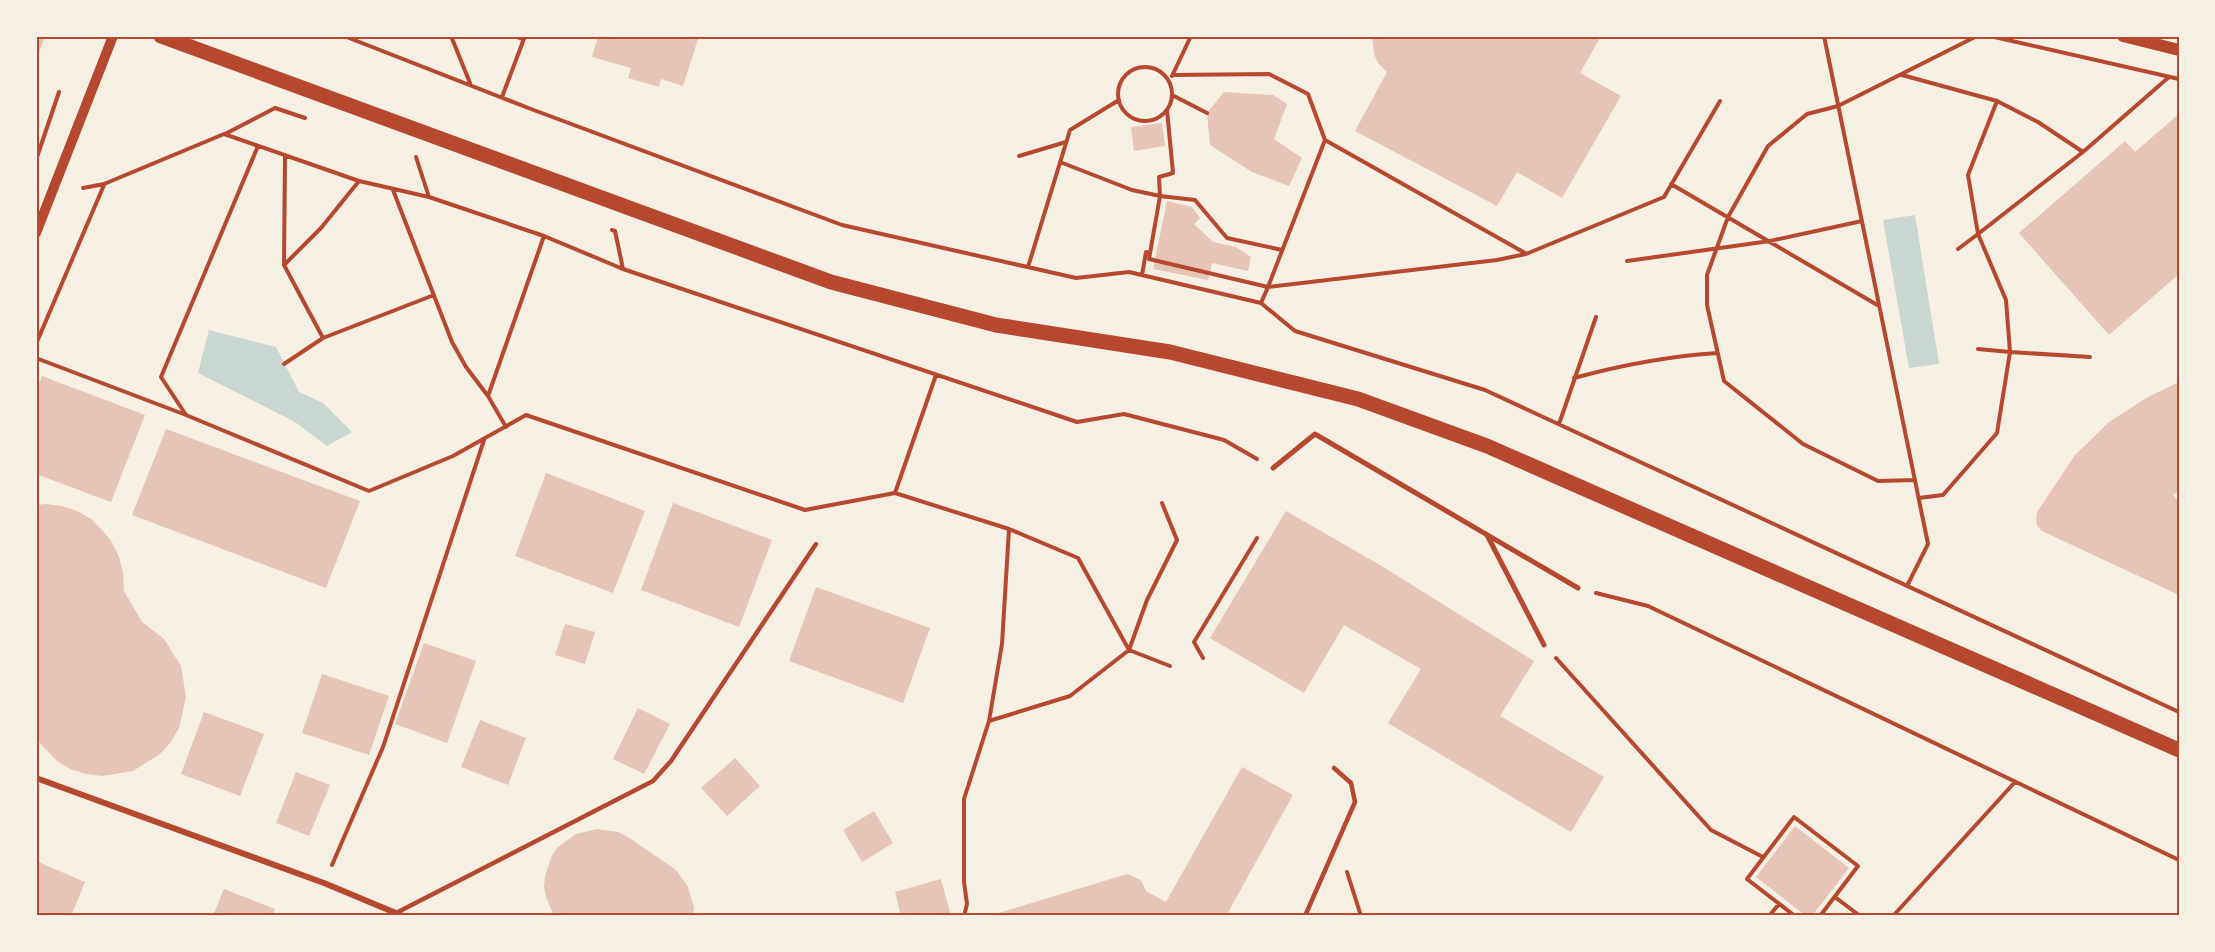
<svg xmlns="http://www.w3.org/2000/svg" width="2215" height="952" font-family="Manrope,sans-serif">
	<rect width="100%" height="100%" fill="#f6efe4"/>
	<!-- water -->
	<path fill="#c9d6d2" d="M1915,215l24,149 -30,4 -26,-148z
		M209,330l67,17 23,45 24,11 29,29 -25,14 -32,-24 -97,-49z"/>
	<!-- building -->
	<path fill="#e6c5b7" d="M36,36l9,1 -9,23z
		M598,36h101l-16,50 -22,-7 -2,8 -31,-9 3,-10 -39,-11z
		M1372,36h229l-21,37 41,23 -59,102 -45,-26 -20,34 -142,-75 32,-59 -9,-9 -4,-9z
		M1224,92l49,3 14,9 -13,35 28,19 -13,28 -37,-14 -42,-27 -3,-32z
		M2179,114v160l-70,61 -90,-102 106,-92 10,11z
		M1162,123l3,23 -31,5 -3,-24z
		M1167,201l25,6 8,11 -6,6 19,18 23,5 15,10 -3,14 -36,-8 -4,17 -55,-11z
		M42,376l103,39 -34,87 -75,-28v-82z
		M2179,382v109l-6,4 6,7v93l-137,-64 -5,-5 -1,-7 1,-7 38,-57 34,-33 39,-25z
		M166,429l194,72 -34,87 -194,-73z
		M546,473l99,38 -32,82 -98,-37z
		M673,503l99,37 -33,87 -98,-37z
		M46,504l16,2 15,5 14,8 11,11 10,12 7,15 4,15 1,19 18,31 22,17 17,27 5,31 -7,31 -8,14 -11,12 -27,17 -31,5 -16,-2 -16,-5 -13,-8 -21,-22v-234z
		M1286,511l94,54 154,96 -34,55 104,61 -33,55 -183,-109 33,-54 -77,-44 -40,68 -94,-55z
		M816,587l114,41 -27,75 -114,-42z
		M565,624l30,8 -10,32 -30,-9z
		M424,643l52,18 -29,82 -52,-19z
		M322,674l67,22 -20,59 -67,-22z
		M638,708l32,16 -26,50 -31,-15z
		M204,712l60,22 -24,62 -59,-22z
		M480,720l46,18 -18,47 -47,-18z
		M735,758l25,28 -33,30 -26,-28z
		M1242,767l51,28 -67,121h-237l138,-42 14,6 5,11 20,11z
		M296,772l34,13 -21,51 -33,-13z
		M874,811l19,32 -31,19 -19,-32z
		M1795,826l54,42 -37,48h-6l-50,-39z
		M597,829l21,3 10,5 48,33 12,17 6,21 -1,8h-139l-8,-19 -2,-10 1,-11 7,-21 6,-8 18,-13z
		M36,861l49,21 -14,34h-28l-7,-4z
		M941,879l10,37h-50l-6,-24z
		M224,889l51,20 -3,7h-59z"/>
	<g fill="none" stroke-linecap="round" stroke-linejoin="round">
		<!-- path -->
		<path stroke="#b5482f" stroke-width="4" d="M344,36l187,73 311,116 234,53 53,-6 132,31 34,28 190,59 694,322
			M451,36l19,47
			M514,36l10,3
			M1824,36l104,508 -21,42
			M1990,36l189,43
			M1118 94a27 27 0 1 1 54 0a27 27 0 1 1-54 0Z
			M1902,75l95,26 41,21 45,30
			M1172,76l19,-40
			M1172,95l35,18
			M502,97l23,-61
			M1167,110l6,63 -14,4 1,19 35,4 32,38 55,12
			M225,134l50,-26 30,10
			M1325,140l200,113
			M258,146l-97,231 25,38 183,76 84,-35 73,-41 279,95 90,-17
			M285,155l-1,110 39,73
			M1019,156l47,-14
			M416,157l13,40
			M36,160l23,-68
			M1060,162l72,28 28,6 -11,63 119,28 57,-147 -17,-46 -39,-20 -96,1
			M1671,184l208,122
			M83,188l21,-4 120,-50 135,47 70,16 115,39 79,33 454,153 47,-8 100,26 33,19
			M393,190l59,152 14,25 22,29 18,31
			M612,230l3,1 8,38
			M1958,249l20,-15 -10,-59 29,-74
			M1627,261l143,-20 92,-20
			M284,265l37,-37 38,-47
			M1028,267l42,-137 49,-30
			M1142,275l4,-23 4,1
			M1261,303l7,-16 229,-27 29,-6 138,-57 56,-96
			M36,344l68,-159
			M2090,357l-80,-5 -4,-52 -28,-66 105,-82 86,-75
			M36,358l150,57
			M284,364l39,-26 111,-43
			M936,375l-41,118 114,36 69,29 51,92 41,16
			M1574,378c48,-13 94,-22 144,-25
			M488,396l56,-160
			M1559,424l37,-107
			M1915,480l-37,1 -75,-37 -79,-63 -17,-76v-30l21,-58 40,-71 39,-32 31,-8 139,-70
			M1919,498l24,-3 54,-62 13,-81 -32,-3
			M1596,593l52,13 531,254
			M1203,658l-9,-16 63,-104
			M1556,658l155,172 52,27
			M989,721l13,-77 7,-115
			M332,865l51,-118 101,-307
			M1347,872l14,44
			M1835,897l25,19
			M964,916l3,-12 -3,-22v-83l25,-78 81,-25 59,-46 18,-50 30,-60 -15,-37
			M1769,916l10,-12
			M1795,916l-48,-37 47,-62 64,49 -38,50
			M1893,916l122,-134"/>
		<!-- service -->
		<path stroke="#b5482f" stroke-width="4.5" d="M396,913l257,-132 18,-20 145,-217
			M1305,916l50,-114 -4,-19 -17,-15"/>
		<!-- pedestrian -->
		<path stroke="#b5482f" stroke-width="5" d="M1273,468l42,-34 263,154
			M1487,535l57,110"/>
		<!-- minor -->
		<path stroke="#b5482f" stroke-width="6" d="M36,778l288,105 79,33"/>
		<!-- tertiary -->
		<path stroke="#b5482f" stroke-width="10" d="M36,233l77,-197"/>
		<!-- secondary -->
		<path stroke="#b5482f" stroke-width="12" d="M2123,36l56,14"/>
		<!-- primary -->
		<path stroke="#b5482f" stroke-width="15" d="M161,36l670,246 165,43 174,27 188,47 129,47 692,304"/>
	</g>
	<!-- border -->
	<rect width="2215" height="952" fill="none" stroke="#f6efe4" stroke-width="75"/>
	<rect x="38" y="38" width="2140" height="876" fill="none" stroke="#b5482f" stroke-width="2"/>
</svg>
